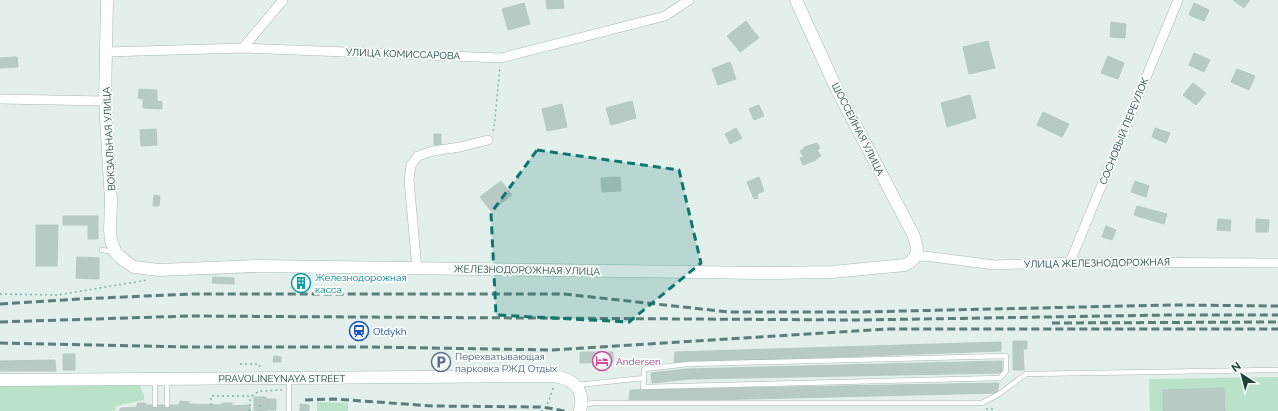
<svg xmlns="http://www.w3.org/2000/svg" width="1278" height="411" font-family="Raleway,sans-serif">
	<rect width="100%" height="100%" fill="#e3efeb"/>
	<!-- green -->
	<path fill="#b9e2c9" d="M1278,377v34h-128l-1,-32z
		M138,382l6,13v5l-28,6 -1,5h-115v-28z
		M317,402l31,1v8h-31z"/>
	<!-- building -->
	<path fill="#b8cac4" stroke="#b4c9c3" d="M546,0h17l1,8 -17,1z
		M1233,0h17l-6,8z
		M524,3l6,21 -22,6 -6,-21z
		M1194,3l15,7 -5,11 -15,-6z
		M746,21l13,17 -19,14 -13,-16z
		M1111,22l15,2 -1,14 -15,-1z
		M988,41l7,27 -26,6 -6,-27z
		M1194,53l16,7 -6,12 -15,-7z
		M1108,56l16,7 -6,16 -17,-6z
		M17,57l1,10 -18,1v-10z
		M730,62l6,17 -18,6 -6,-16z
		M1237,69l18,7 -6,14 -18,-8z
		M1193,83l13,10 -10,12 -13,-10z
		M139,89l18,1v11l5,1v7l-19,-1v-9l-5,-1z
		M970,95l6,23 -29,9 -6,-24z
		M632,101l4,17 -25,7 -5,-17z
		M562,104l5,23 -20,4 -5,-22z
		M759,105l5,11 -10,4 -5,-11z
		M1043,112l26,12 -7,13 -25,-12z
		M736,128l6,10 -12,6 -5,-10z
		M1155,128l15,5 -4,10 -14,-6z
		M156,129l1,16 -16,1 -1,-16z
		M434,134h7v11h-7z
		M817,143l3,5 -3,2 4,6 -5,3v1l-13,5 -3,-7 3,-1 -3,-6 4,-2v-2z
		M620,177l1,14 -19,1 -1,-14z
		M759,177l5,14 -7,3 1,4 -4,1 -7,-17z
		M501,181l11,14 -21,16 -11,-14z
		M1135,181l14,5 -3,11 -15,-5z
		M154,195l6,1 -1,10h-6z
		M1137,206l30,8 -3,10 -30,-9z
		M63,216h35v23h-10v-14h-25z
		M1218,219l13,1 -1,11 -13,-1z
		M1256,219l13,1 -1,12h-12z
		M36,225h22l-1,41h-21z
		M1106,226l10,4 -4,10 -10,-3z
		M77,257l22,1v21l-23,-1z
		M213,277l21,1v6l-22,-1z
		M294,280h13v6h-13z
		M1013,341h14v8h-4l1,21h-11z
		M1001,342v9l-327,12 1,-11z
		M580,352h33v10l-33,1z
		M63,354h12v16h-12z
		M274,356l7,1v5h-8z
		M55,360l1,11h-56v-10z
		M1002,361v12l-312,6 -38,4 -1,-10 36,-4z
		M999,383l-2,10 -290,7h-78l1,-10z
		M1224,388l1,23h-62v-21z
		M254,397h12l1,14h-13z
		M267,399h9v11h-9z
		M180,401l9,1v2l33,1v-2h10v3l18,-1v6h-131l2,-3 16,-1v-4h8l1,2h33z
		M300,404l9,1v6h-9z"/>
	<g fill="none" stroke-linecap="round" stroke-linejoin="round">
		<!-- lane casing -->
		<g stroke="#a5b8b3" stroke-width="5.5">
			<path id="lane" d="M102,250l12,2
				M155,379v26
				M167,379v26
				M289,379v32
				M577,385l67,-7v-9l45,-5 317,-8v15l-6,7 -357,9 1,-9
				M582,405l12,-2h388l17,-9 27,-20 252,-4"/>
		</g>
		<!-- street casing -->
		<g stroke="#a5b8b3" stroke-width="10">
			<path id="street" d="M243,48l40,-48
				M107,52l136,-4 258,10 164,-42 24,-16
				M0,99l105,2
				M916,257l9,-1 70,9 75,-3 208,1
				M1070,262l108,-262
				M417,269l-8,-89 2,-15 7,-9 15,-5 27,-4 28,-7"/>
		</g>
		<!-- secondary casing -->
		<g stroke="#a0bcb5" stroke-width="13">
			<path id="secondary" d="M107,0l-2,101 6,100 -1,29 1,11 5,12 9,8 9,6 25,3 100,-4 514,7 59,-1 73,-7c16,-8 13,-17 8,-31l-76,-144 -41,-90
				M0,380l555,-4c20,4 30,14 25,35"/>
		</g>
		<!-- path -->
		<path stroke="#80b6ab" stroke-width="1.5" stroke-dasharray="2 3" stroke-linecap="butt" d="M493,131l1,-2 6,-63
			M0,294l58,1 89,-15
			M240,364h19l1,3
			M211,405v-9h41l7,-5 23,-1
			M260,405v6
			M986,409h7
			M250,411v-13l2,-2
			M541,411l5,-3 8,-22"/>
		<!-- lane -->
		<use href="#lane" stroke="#fff" stroke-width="4.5"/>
		<!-- street -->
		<use href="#street" stroke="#fff" stroke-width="9"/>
		<!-- secondary -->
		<use href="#secondary" stroke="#fff" stroke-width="12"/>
		<!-- rail -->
		<path stroke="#5b7e79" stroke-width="3" stroke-dasharray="8 4" stroke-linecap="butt" d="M0,304l79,-5 112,-5h373l165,18h130l312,-7 107,1
			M0,322l191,-6 669,4 308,-5h110
			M1052,323l226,-1
			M0,343l191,4h180l182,3 334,-21h391
			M305,400l29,-1 99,7 109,1 23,4"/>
	</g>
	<!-- marked area -->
	<path fill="#0f766e" fill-opacity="0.2" stroke="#0f766e" stroke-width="3" stroke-dasharray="8 5" stroke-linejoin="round" d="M537,150l142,20 22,93 -72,59 -133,-7 -5,-102z"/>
	<!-- icons -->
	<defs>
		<g id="building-ring" transform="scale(1)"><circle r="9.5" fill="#f4faf8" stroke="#0f9aa8" stroke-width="1.5"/><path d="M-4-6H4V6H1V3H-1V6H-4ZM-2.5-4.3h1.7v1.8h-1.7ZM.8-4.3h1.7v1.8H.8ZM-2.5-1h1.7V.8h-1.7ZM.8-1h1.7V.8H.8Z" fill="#0f9aa8"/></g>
		<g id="station-ring" transform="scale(1)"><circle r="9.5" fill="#f4faf8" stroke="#1a4fb4" stroke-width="1.5"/><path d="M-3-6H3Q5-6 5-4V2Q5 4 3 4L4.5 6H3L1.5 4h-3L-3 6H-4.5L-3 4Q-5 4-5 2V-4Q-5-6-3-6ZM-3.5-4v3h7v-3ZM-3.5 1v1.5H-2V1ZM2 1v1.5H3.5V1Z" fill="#1a4fb4"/></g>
		<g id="hotel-ring" transform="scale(1)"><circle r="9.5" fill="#f4faf8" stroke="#d1479c" stroke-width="1.5"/><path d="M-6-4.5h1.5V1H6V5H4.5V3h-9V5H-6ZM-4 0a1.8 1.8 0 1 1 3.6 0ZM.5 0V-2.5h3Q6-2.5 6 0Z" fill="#d1479c"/></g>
		<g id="parking-ring" transform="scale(1)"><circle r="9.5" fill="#f4faf8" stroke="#5c6f8a" stroke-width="1.5"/><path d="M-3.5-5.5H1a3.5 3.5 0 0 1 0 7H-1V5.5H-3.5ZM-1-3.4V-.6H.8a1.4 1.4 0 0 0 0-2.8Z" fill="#5c6f8a"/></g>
	</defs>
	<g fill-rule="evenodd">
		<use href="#building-ring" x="301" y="283"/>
		<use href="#station-ring" x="359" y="331"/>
		<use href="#hotel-ring" x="602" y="361"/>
		<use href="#parking-ring" x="441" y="362"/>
	</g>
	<g text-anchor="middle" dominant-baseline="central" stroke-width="4" stroke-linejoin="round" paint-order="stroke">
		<!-- street labels -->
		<g font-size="10" fill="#20433d" stroke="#f4faf8">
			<text transform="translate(403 54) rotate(2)">УЛИЦА КОМИССАРОВА</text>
			<text transform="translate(858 129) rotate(63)">ШОССЕЙНАЯ УЛИЦА</text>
			<text transform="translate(1124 131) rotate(-68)">СОСНОВЫЙ ПЕРЕУЛОК</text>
			<text transform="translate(109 139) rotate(-93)">ВОКЗАЛЬНАЯ УЛИЦА</text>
			<text transform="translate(1097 263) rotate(-1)">УЛИЦА ЖЕЛЕЗНОДОРОЖНАЯ</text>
			<text transform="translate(527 270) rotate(1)">ЖЕЛЕЗНОДОРОЖНАЯ УЛИЦА</text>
			<text x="282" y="378">PRAVOLINEYNAYA STREET</text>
		</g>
		<!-- culture labels -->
		<g font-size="10" fill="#0d838f" stroke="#f4faf8" text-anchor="start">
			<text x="315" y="277">Железнодорожная<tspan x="315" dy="12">касса</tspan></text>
		</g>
		<!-- transit labels -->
		<g font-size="10" fill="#164399" stroke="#f4faf8" text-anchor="start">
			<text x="373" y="331">Otdykh</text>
		</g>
		<!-- service labels -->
		<g font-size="10" fill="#4e5e75" stroke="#f4faf8" text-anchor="start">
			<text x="455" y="356">Перехватывающая<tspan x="455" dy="12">парковка РЖД Отдых</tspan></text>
		</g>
		<!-- hotel labels -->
		<g font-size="10" fill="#b23c85" stroke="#f4faf8" text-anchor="start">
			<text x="616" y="361">Andersen</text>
		</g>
	</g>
	<!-- north arrow -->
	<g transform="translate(1242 375) rotate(324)" stroke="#f4faf8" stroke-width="3" paint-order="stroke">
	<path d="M0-3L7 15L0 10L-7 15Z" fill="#20433d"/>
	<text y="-6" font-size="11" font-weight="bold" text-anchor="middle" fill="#20433d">N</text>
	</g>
</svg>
